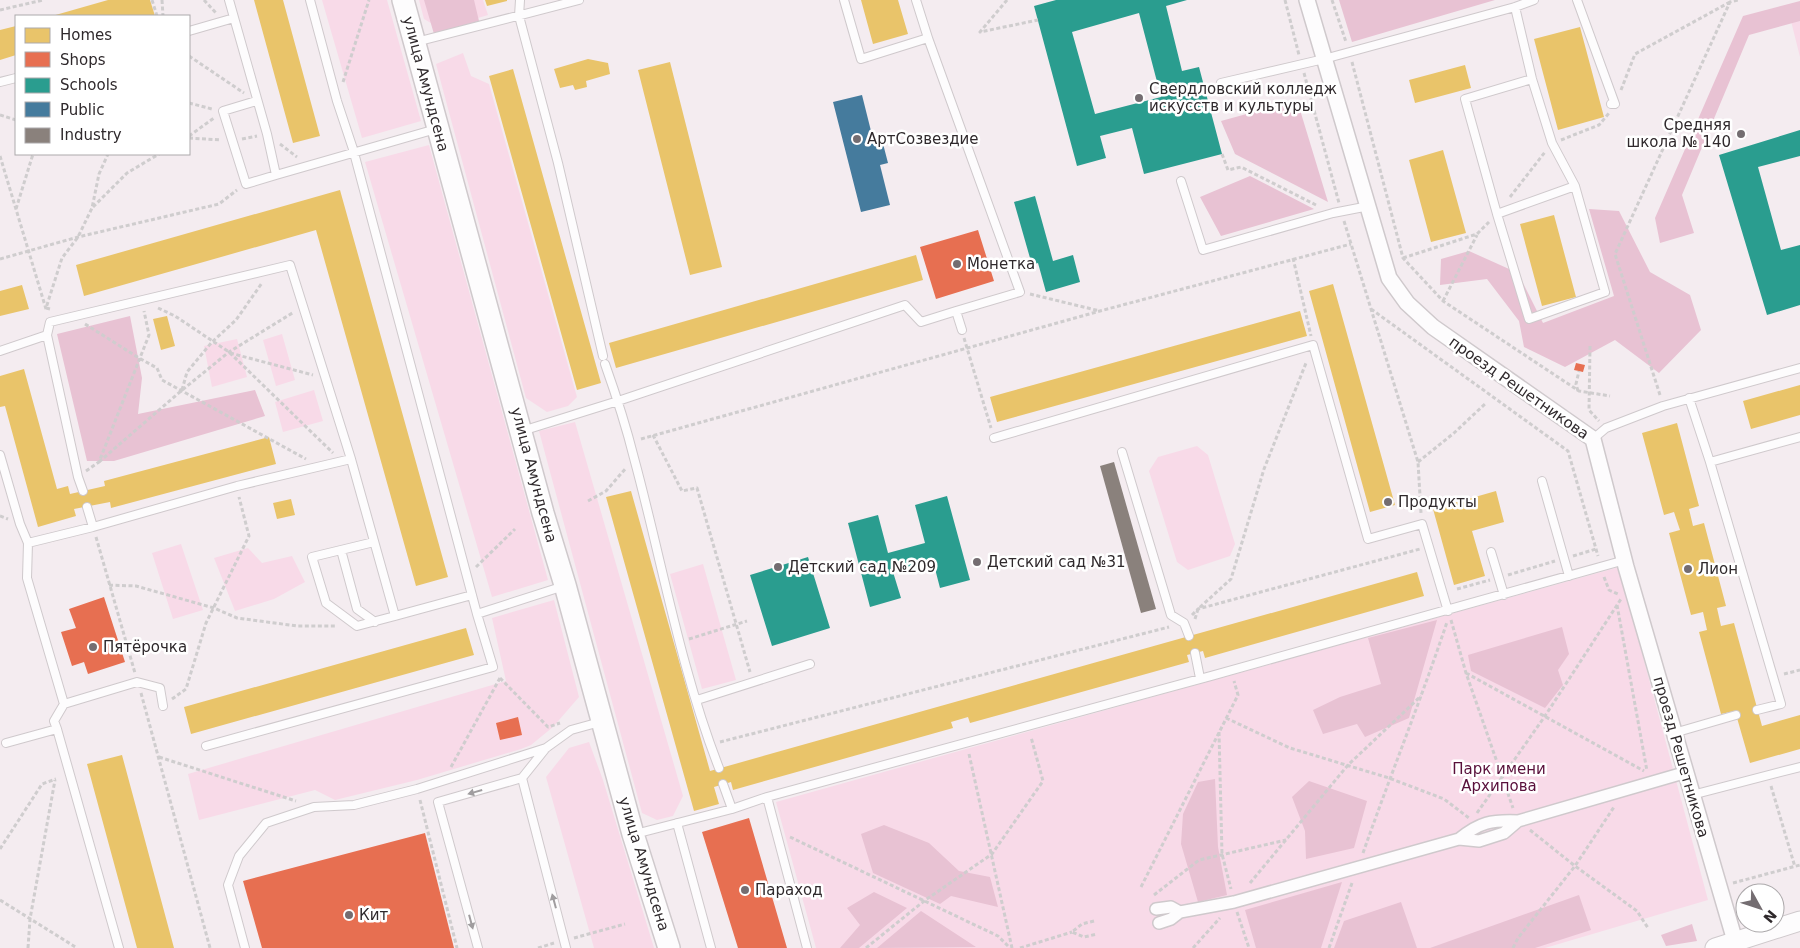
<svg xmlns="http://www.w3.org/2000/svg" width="1800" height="948" font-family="'DejaVu Sans',sans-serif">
	<rect width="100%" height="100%" fill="#f4ecf0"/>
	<!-- green -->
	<path fill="#f8dae8" d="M322,0h65l34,121 -59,17z
		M419,0h64l5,15 -47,14 -17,-10z
		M1800,6v51l-12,-48z
		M463,53l8,23 18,8 88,313 -9,9 -21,6 -21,-14 -90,-334z
		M429,145l119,435 -56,17 -127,-435z
		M282,334l13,46 -19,6 -13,-46z
		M237,339l10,38 -35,10 -8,-41z
		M314,390l9,31 -40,11 -8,-30z
		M575,422l108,374 -10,20 -16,4 -15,-7 -103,-382z
		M1197,446l11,9 27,89 -5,12 -42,14 -11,-8 -28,-91 9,-14z
		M181,544l22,66 -30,9 -21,-66z
		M248,548l14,15 30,-7 13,26 -31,17 -39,12 -21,-53z
		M703,564l33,116 -34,9 -32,-115z
		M1619,567l89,333 -163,48h-729l-40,-146z
		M554,600l25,97 -26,30 -22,18 -10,4 -104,31 -82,20 -20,-10 -116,30 -11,-46 318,-93 -14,-63z
		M589,742l14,38 51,168h-60l-48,-171 23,-29z"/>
	<!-- forest -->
	<path fill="#e8c2d3" d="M424,0h50l5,21 -45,13z
		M1339,0h156l-143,42z
		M1800,1v20l-51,14 -67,160 12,38 -34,10 -5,-25 88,-202z
		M1297,100l31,102 -93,-48 -14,-33z
		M1250,176l64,33 -93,27 -21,-39z
		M1589,209l30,2 31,61 40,23 11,35 -42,43 -44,-33 -50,27 -41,-20 -5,-26 -32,-42 -47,6 1,-26 28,-8 49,22 25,50 71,-27z
		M130,316l12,62 -4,36 117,-24 10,26 -151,45h-27l-30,-127z
		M1437,620l-28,98 -44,19 -8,-13 -34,10 -10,-24 27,-13 41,-13 -13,-46z
		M1562,627l7,27 -11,16 5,15 -18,23 -74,-37 -3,-16z
		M1215,779l3,68 9,48 -29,7 -17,-58 2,-30 15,-32z
		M1309,781l58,20 -13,47 -48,11 -1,-28 -13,-34z
		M884,825l45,18 30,28 31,6 8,30 -47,-11 -11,8 -67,-31 -12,-39z
		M1342,882l-21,66h-65l-11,-38z
		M874,892l33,16 -48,40h-19l20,-23 -13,-17z
		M1579,895l12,35 -56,18h-105z
		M1401,902l16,46h-83l10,-27z
		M921,911l55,36 -99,1z
		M1692,924l5,17 -31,5 -5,-11z"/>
	<!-- homes -->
	<path fill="#e9c46a" d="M108,0h42l5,16h-103z
		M254,0h29l37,136 -27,7z
		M485,0h22v1l-20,5z
		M861,0h37l10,34 -35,10z
		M16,26v29l-16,5v-30z
		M1580,27l24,90 -46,13 -24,-91z
		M588,59l20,4 2,11 -24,7 1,6 -12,3 -2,-5 -13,3 -6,-19z
		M670,62l52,205 -32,8 -52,-205z
		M1465,65l6,23 -56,15 -6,-23z
		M513,69l88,314 -24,7 -88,-314z
		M1443,150l23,83 -35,9 -22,-82z
		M340,190l108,387 -32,9 -100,-356 -232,66 -8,-31z
		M1554,215l22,82 -34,9 -22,-82z
		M916,255l7,25 -307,88 -7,-25z
		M1333,284l62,221 -25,7 -61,-221z
		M22,285l7,24 -29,7v-25z
		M1300,311l7,25 -310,86 -7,-25z
		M167,316l8,30 -14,4 -8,-31z
		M24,369l33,120 11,-3 2,8 35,-8 -1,-5 165,-44 7,27 -165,44 -1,-6 -36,7 2,7 -38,11 -33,-121 -5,1v-31z
		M1800,385v30l-49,14 -8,-28z
		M1677,423l22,83 -10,3 4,17 11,-3 22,83 -9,2 4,18 13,-3 28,103 38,-11v34l-50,14 -15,-52 -14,3 -22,-82 8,-2 -4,-18 -12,3 -22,-82 11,-3 -6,-18 -10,3 -22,-82z
		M631,491l79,280 707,-199 7,24 -219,62 -2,-7 -16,4 2,7 -219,61 -2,-6 -17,5 2,6 -220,62 -2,-8 -17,5 5,17 -25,7 -88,-314z
		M1496,491l8,31 -32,9 13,45 -31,9 -21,-76z
		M291,499l4,16 -18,4 -4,-16z
		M466,628l8,27 -283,79 -7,-27z
		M122,755l52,193h-37l-50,-184z"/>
	<!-- shops -->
	<path fill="#e76f51" d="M978,230l16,51 -58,18 -16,-52z
		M1576,363l9,2 -2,7 -9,-2z
		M104,597l21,65 -37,12 -4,-12 -12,4 -11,-34 15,-4 -7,-19z
		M518,717l4,18 -22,5 -4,-17z
		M749,818l38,130h-49l-36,-116z
		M425,833l29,115h-192l-19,-67z"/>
	<!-- schools -->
	<path fill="#2a9d8f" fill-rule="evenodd" d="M1056,0h131l-21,6 16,65 17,-4 23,87 -78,20 -12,-46 -32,8 6,22 -29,8 -43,-160zM1139,13l22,84 -66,17 -23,-82z
		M1800,130v26l-42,11 23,83 19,-5v60l-33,10 -48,-160z
		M1035,196l18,65 20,-6 7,27 -34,10 -8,-29 -6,2 -18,-63z
		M947,496l23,84 -30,8 -7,-27 -40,11 8,26 -31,9 -22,-84 30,-8 10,38 37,-10 -10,-38z
		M808,557l22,71 -58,18 -22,-71z"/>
	<!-- public -->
	<path fill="#457b9d" d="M862,95l11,44 8,-3 7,27 -8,2 10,40 -29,7 -28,-110z"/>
	<!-- industry -->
	<path fill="#8a817c" d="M1114,462l42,147 -15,4 -41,-147z"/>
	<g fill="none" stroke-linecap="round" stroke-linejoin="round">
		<!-- service casing -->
		<g stroke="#cfc9cc" stroke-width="10">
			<path id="service" d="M229,0l38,134 9,41 160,-46
				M310,0l27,101 16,48 124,465 87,-28
				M520,0l-1,16 39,147 45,193
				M844,0l17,59 67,-21 -12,-38
				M1577,0l38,104h-4
				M189,31l45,-13
				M928,38l92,254 -64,19 6,19
				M416,42l163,-42
				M1532,79l-67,20 32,115 78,-28
				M0,82l16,-4
				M1221,83l103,-24 191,-52 19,-7
				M256,101l-33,10 23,73 30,-9
				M1181,181l22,69 130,-37 36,-7
				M1497,214l32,105 76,-27 -30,-106 -23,-43 -20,-64 -17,-72
				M0,351l47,-16
				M605,364c11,31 21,62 29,94 28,103 46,210 85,310
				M1689,398l21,64
				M522,431l96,-30 287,-96 16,17 35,-11
				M994,438l319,-93 55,194 54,-15 26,87
				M1593,439l13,-11 57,-22 137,-38
				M1122,452l49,163 13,8 5,13
				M0,455l20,69 8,19 65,-16 144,-41 114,-27
				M1542,481l27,95
				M83,491l-5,-14 -31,-142 3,-13 240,-57 61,194 44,157 77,-21
				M87,507l6,20
				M374,542l-62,15 14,46 31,23 38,-10
				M28,543l-1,35 37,126
				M341,550l16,59 18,13
				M1491,552l13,43
				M1195,653l5,25
				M697,700l113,-36
				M1757,710l24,-6 -71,-242 90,-25
				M57,729l-3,-8 10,-17 73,-22 23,6 3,18
				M1674,733l62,-18
				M6,743l51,-14 62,219
				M206,746l287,-79 -16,-53
				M522,778l44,170
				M723,784l9,25
				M1692,795l108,-28
				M767,797l40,151
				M677,823l34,125
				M635,834l97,-25 35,-12c286,-77 573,-156 858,-237
				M245,948l-17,-63 11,-29 27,-33 48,-16 40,-2 63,-16 129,-41
				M478,948l-40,-146 84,-24 24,-30 25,-18 29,-8"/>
		</g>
		<!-- pedestrian casing -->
		<g stroke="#cfc9cc" stroke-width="14">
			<path id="pedestrian" d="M1518,821l-14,12 -25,8 -20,-2c21,-17 32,-19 59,-18l169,-49
				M1156,909l15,-2 9,5 -9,7 -12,4
				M1180,912l54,-10 225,-63"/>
		</g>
		<!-- minor casing -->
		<g stroke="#cfc9cc" stroke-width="18">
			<path id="minor" d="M1307,0l82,278 18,25 26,24 160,112 33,128 109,374"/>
		</g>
		<!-- tertiary casing -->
		<g stroke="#cfc9cc" stroke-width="21">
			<path id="tertiary" d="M1715,948l85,-27"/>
		</g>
		<!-- secondary casing -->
		<g stroke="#cfc9cc" stroke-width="24">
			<path id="secondary" d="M403,0l140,513 22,72 68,249 36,114"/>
		</g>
		<!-- path -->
		<path stroke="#cfcdce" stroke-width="3" stroke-dasharray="4 2.5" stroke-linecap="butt" d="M152,0l5,16
			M162,0l1,16
			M204,0l12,13
			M1007,0l-27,32 58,-12
			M1285,0l14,55
			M1332,0l14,42
			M0,10l43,-10
			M189,56l55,37
			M1352,62l51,196 40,43 136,90 31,5
			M1304,73l35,130
			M343,82l26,-82
			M1621,90l14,-36 95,-52
			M189,103l23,6
			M0,115l16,5
			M189,136l25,-18
			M189,138l32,2
			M242,139l15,-3
			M1561,140l38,-15 10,-12
			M280,144l17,13
			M1222,154l6,16 13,-3 77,39
			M0,156l46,153
			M1510,197l35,-45
			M93,207l34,-34 32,-19
			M16,209l17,-55
			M1344,221l74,241 3,51
			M1293,258l18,78
			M1403,258l74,-24 12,-12
			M0,259l78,-22 141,-33 18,-14
			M1030,294l70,17
			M1443,301l34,-66
			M158,308l17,8 54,36 104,101
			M50,309l-4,-1 16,-50 16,-21 14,-29 7,-34 9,-20
			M1371,309l197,142 30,105
			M85,324l54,34 18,10 5,12 144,79
			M964,338l27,90
			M1590,346l-1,64 10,11
			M230,353l83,22
			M182,390l5,-18 25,-30 24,-22 26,-37
			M1578,391l-2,-7 3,-13
			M1660,395l-45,-141 115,-252 8,-2
			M653,435l29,56 15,-3 53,184
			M641,439l459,-128 251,-67
			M99,462l82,-71 48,-39 65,-40
			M1418,462l36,-29 32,-30
			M86,471l13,-9 50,-127 -5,-24
			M588,501l18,-10 20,-23
			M0,516l8,3
			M96,537l39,136
			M1573,556l23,-7
			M476,567l39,-38
			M1508,575l47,-14
			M1604,577l5,13 11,5
			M109,585l27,1 78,22 23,10 60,8h40
			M1457,589l33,-9
			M1617,605l30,166
			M1192,615l6,-6 222,-60
			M1195,619l3,-10 33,-30 33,-110 42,-106
			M1451,620l15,53 47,135
			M689,639l58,-18
			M1466,673l178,98
			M1784,674l16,-4
			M500,678l48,49 12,-4
			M141,693l69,255
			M172,699l14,-10 20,-66 43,-87 -10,-39
			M1226,718l64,30 99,30 55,21 25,19
			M1219,732l3,122 9,35
			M720,742l449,-115
			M969,754l43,194
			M159,757l137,44
			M451,767l49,-89
			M1771,786l24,81
			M420,800l37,148
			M1477,813l68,-97 76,-117
			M1530,830l45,36 62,45 11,17
			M790,837l208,99 12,12
			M0,849l42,-65 14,-5
			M1363,853c27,-77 58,-153 84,-231
			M1250,883l98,-118 73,-69
			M1733,883l67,-18
			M1141,887l97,-192 -4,-14
			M1154,895l45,-35 87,-20
			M0,900l77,48
			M1237,912l12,36
			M1094,921l-12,3 -10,8 12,5 13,-3
			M574,938l51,-14
			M28,948l2,-29 25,-139
			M538,948l16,-5
			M866,948l58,-47 68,-47 51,-73 -12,-44
			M1020,948l52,-16
			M1193,948l27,-30
			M1329,948l23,-65
			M1513,948l5,-10 57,-72 39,-59"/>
		<!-- service -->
		<use href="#service" stroke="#fdfcfd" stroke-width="8"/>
		<!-- pedestrian -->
		<use href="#pedestrian" stroke="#fdfcfd" stroke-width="11"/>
		<!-- minor -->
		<use href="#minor" stroke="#fdfcfd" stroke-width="15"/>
		<!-- tertiary -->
		<use href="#tertiary" stroke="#fdfcfd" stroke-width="19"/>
		<!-- secondary -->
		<use href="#secondary" stroke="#fdfcfd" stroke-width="21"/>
	</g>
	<!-- one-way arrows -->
	<defs><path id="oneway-solid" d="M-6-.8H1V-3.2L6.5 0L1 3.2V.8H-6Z" transform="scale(1.25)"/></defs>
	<g fill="#a09d9f">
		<use href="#oneway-solid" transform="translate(475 792) rotate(164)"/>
		<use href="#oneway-solid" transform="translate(554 901) rotate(-105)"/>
		<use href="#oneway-solid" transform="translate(471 922) rotate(75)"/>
	</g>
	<!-- markers -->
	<g fill="#746d71" stroke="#fff" stroke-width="2">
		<circle cx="1139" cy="98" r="5"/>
		<circle cx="1741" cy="134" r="5"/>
		<circle cx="857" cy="139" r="5"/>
		<circle cx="957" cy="264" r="5"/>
		<circle cx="1388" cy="502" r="5"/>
		<circle cx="977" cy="562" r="5"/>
		<circle cx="778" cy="567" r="5"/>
		<circle cx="1688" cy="569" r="5"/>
		<circle cx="93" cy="647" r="5"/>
		<circle cx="745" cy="890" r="5"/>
		<circle cx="349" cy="915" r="5"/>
	</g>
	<g text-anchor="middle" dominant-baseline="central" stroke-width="5" stroke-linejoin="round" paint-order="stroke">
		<!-- street labels -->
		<g font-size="15" fill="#2f292c" stroke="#fff">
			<text transform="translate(426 84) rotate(75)">улица Амундсена</text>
			<text transform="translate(1519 388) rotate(35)">проезд Решетникова</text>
			<text transform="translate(534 475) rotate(75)">улица Амундсена</text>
			<text transform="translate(1681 757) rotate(74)">проезд Решетникова</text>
			<text transform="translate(644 864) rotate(73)">улица Амундсена</text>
		</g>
		<!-- poi labels -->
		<g font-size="15" fill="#2f292c" stroke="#fff" text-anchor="start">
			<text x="1149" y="89">Свердловский колледж<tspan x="1149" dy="17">искусств и культуры</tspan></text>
			<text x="1731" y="125" text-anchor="end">Средняя<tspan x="1731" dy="17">школа № 140</tspan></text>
			<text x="867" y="139">АртСозвездие</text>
			<text x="967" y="264">Монетка</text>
			<text x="1398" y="502">Продукты</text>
			<text x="987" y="562">Детский сад №31</text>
			<text x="788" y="567">Детский сад №209</text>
			<text x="1698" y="569">Лион</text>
			<text x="103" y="647">Пятёрочка</text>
			<text x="755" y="890">Параход</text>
			<text x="359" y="915">Кит</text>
		</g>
		<!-- park labels -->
		<g font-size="15" fill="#59103b" stroke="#fff">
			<text x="1499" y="769">Парк имени<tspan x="1499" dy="17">Архипова</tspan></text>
		</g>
	</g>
	<!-- legend -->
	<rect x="15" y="15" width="175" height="140" fill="#ffffff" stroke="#aca9ab"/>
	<rect x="25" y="28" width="25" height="15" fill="#e9c46a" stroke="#aca9ab"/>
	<text x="60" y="40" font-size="15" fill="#2f292c">Homes</text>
	<rect x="25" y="52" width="25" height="15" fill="#e76f51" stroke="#aca9ab"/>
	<text x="60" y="65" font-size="15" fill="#2f292c">Shops</text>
	<rect x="25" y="78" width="25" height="15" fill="#2a9d8f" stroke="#aca9ab"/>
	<text x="60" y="90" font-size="15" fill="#2f292c">Schools</text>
	<rect x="25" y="102" width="25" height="15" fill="#457b9d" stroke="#aca9ab"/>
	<text x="60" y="115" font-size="15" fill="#2f292c">Public</text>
	<rect x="25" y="128" width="25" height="15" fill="#8a817c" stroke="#aca9ab"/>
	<text x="60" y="140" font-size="15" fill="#2f292c">Industry</text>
	<!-- north arrow -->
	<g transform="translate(1760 908) rotate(130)"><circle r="24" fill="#ffffff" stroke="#aca9ab"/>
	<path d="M0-4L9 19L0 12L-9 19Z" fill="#746d71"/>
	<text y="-8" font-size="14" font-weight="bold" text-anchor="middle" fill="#2f292c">N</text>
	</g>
</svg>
